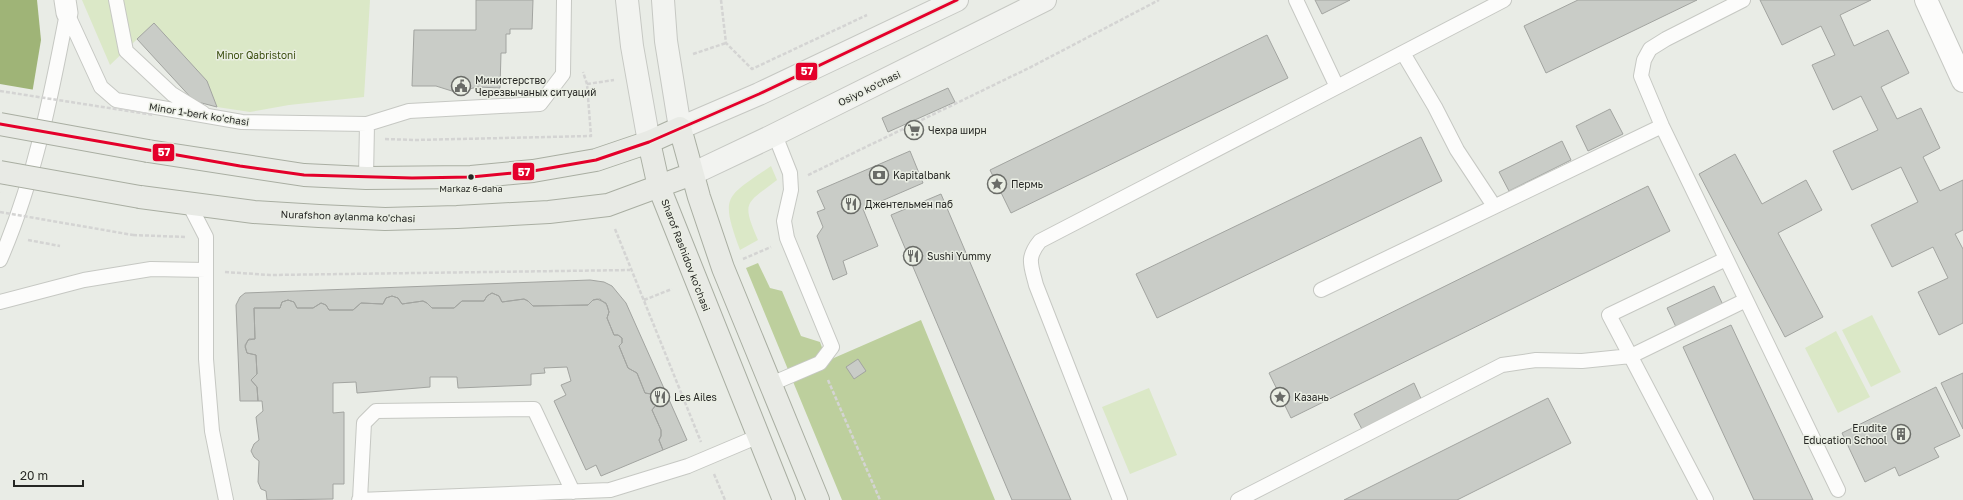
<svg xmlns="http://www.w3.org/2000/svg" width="1963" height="500" font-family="'Golos Text',sans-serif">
	<rect width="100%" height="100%" fill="#e9ece6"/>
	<!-- green -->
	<path fill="#dbe8c7" d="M82,0h288l-6,97 -75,8 -39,7 -33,-5 -10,-26 -53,-58 -44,42z
		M771,166l6,14c-31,24 -36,21 -19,60l-18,10c-20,-55 -15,-52 31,-84z
		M1872,315l29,57 -30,15 -29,-57z
		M1836,331l34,66 -32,16 -33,-65z
		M1149,388l28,67 -47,19 -28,-67z"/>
	<!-- forest -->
	<path fill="#bdcf9d" d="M758,263l12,25 12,3 19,45 19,6 7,19 94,-41 74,180h-153l-96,-232z"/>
	<!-- water -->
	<path fill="#9fb477" d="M0,0h37l4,40 -10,60 -31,93z"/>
	<!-- pier -->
	<path fill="#e9ece6" d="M0,84l35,6 -2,11 -33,94z"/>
	<!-- building -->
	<path fill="#c9ccc7" stroke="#a2a4a0" d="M533,0l-1,29h-22v5h-4v19h-5l-1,35 -22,-1 -23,5 -19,-6h-24l2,-56h62v-30z
		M1315,0h35l-28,14z
		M1578,0h119l-151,73 -22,-47z
		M1760,0h111l-31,15 14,31 34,-16 21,43 -28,14 16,32 24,-11 19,40 -17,9 17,34 23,-11v50l-8,4 8,15v74l-24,12 -21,-43 30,-14 -15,-31 -41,20 -21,-42 47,-23 -17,-35 -49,23 -19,-39 45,-21 -17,-34 -28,14 -21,-45 23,-10 -14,-29 -39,19z
		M154,23l53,58 10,26 -23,-6 -57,-62z
		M1267,35l21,43 -277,135 -21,-43z
		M948,88l7,14 -67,30 -6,-14z
		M1610,109l13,25 -35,17 -12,-25z
		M1421,137l21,44 -285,137 -21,-44z
		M1562,141l9,19 -62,31 -10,-19z
		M910,151l13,32 -60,26 15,37 -35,15 4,13 -14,6 -16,-44 6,-9 -6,-15 8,-3 -8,-18z
		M1735,154l27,50 44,-24 16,30 -44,23 45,84 -38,20 -86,-163z
		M1648,186l22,45 -379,187 -22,-45z
		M941,194l130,306h-59l-121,-285z
		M590,280l14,2 8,4 14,17 61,137 -24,10 -4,-10 2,-4v-6l-9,-20 4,-5 -1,-7 -4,-4 -6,-1 -8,-20 -9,-5 -9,-22 3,-3v-5l-4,-3h-4l-7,-17 2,-6 -2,-7 -7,-6 -7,1 -5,5 -55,1 -5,-5 -4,-2 -22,3 -3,-6 -7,-3 -5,3 -3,5h-22l-8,7h-22l-5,-5 -4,-2 -21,3 -4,-6 -6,-2 -6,2 -3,6 -22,-1 -8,7h-24l-3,-5 -5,-2 -8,5h-16l-3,-6 -6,-2 -6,2 -2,6h-26l1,31h-6l-4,6 2,8 9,2 1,19 -6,6 6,7 1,14h-18l-4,-96 4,-8 5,-4z
		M1714,286l9,19 -47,22 -9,-19z
		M492,293l7,3 3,6 22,-3 4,2 5,5 55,-1 5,-5 4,-1 9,4 3,9 -2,6 7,17h4l4,3v5l-3,3 9,22 9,5 8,20 6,1 4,4 1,7 -4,5 9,20v6l-2,4 4,10 -62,26 -5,-11 -10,5 -32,-69 12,-6 -5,-10 10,-4 -4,-14 -23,1 1,5 -14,1v11l-73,3 -1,-11h-27v10l-73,6 -1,-11 -23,1v30l11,-1v72h-11v15l-66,1 -1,-9 -5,-2 -3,-7 1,-21 -5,-4 -3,-6 3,-7 5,-4 -3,-23 7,-6 -1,-10h-4l-1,-14 -6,-7 6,-6 -1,-19 -9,-2 -2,-6 3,-7 7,-1 -1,-31h26l2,-6 6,-2 6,2 3,6h16l8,-5 5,2 3,5h24l8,-7 22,1 3,-6 6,-2 6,2 4,6 21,-3 4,2 5,5h22l8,-7h22l3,-5z
		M1731,325l82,175h-59l-71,-153z
		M858,359l8,12 -12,8 -8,-12z
		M1963,373v56l-22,-46z
		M1414,383l9,20 -59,30 -10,-19z
		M1936,387l24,49 -26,12 5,9 -40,19 -4,-9 -30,15 -23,-49z
		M1548,398l23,45 -114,57h-113z"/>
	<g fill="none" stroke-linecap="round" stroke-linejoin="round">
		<!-- service casing -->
		<g stroke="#c6c8c3" stroke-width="16">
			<path id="service" d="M116,0l10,51 46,43 31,19
				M1296,0l41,87 167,-87
				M1743,0l-77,39 -16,10 -6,11 -3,16 21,50 176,364
				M67,13l34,74 15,13 126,22 125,2 -1,54
				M1403,53l32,54 22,43 37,56
				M367,124l42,-13 131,-7 23,-30 1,-74
				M189,204l17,33v122l6,72 14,69
				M0,260c34,-78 51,-163 67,-247
				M1321,290l341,-164
				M0,302l84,-22 67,-11 55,1
				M771,384l49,-21 12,-16 -45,-109 -3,-17 7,-31 -1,-17 -15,-38
				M360,499l4,-76 12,-12 158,-2 39,83
				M359,500l251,-10 78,-24 71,-30
				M1120,500l-84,-215c-5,-20 -10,-27 4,-44l297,-154
				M1238,500l264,-135 34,-5 46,1 49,-5 115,-56
				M1706,500l-97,-185 117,-56"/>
		</g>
		<!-- pedestrian casing -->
		<g stroke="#c6c8c3" stroke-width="23">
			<path id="pedestrian" d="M65,0l2,13"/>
		</g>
		<!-- minor casing -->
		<g stroke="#c6c8c3" stroke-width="24">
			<path id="minor" d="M1926,0l37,81"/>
		</g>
		<!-- secondary casing -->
		<g stroke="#c6c8c3" stroke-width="24">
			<path id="secondary" d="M627,0l5,46 17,96
				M663,0l3,41 14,87 79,-34 198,-94
				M692,174l78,-37 275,-137"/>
		</g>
		<!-- primary casing -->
		<g stroke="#a9aea2" stroke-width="24">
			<path id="primary" d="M649,142l10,45 125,313
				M148,151l156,24 62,3 105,-1 62,-6 63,-11 53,-18 31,-14 19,69 24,71 95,232
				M140,197l114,15 65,4 66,3 72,-2 92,-5 59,-7 84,-31"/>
		</g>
		<!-- path -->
		<path stroke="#d4d4d3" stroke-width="2.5" stroke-dasharray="4 2" stroke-linecap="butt" d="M721,0l5,43 26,26 115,-54
			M693,54l33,-11
			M587,84l27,-4
			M385,139l30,1 176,-4 -4,-52 -4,-12
			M808,175l223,-108 128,-67
			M615,229l86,213
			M133,235l52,2
			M28,240l32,6
			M743,259l28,-12
			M225,272l45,3 360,-5
			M644,300l28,-11
			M828,380l52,120
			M714,474l11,26"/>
		<!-- service -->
		<use href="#service" stroke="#fcfcfb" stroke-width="14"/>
		<!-- pedestrian -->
		<use href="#pedestrian" stroke="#fcfcfb" stroke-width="21"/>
		<!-- minor -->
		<use href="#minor" stroke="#fcfcfb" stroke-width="22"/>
		<!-- secondary -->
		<use href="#secondary" stroke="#f2f3f0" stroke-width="22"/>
		<!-- primary -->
		<use href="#primary" stroke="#e8eae5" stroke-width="22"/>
		<!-- primary-bridge casing -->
		<g stroke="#a9aea2" stroke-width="24" stroke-linecap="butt">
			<path id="primary-bridge" d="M0,124l148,27
				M0,172l140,25"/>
		</g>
		<!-- path-bridge -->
		<path stroke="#d4d4d3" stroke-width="2.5" stroke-dasharray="4 2" stroke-linecap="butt" d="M0,91l154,24
			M0,212l133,23"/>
		<!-- primary-bridge -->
		<use href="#primary-bridge" stroke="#e8eae5" stroke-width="22"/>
		<!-- bus-1 casing -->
		<g stroke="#eaeee4" stroke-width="6">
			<path id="bus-1" d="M0,124l240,42 64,9 108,3 59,-1 62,-6 63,-11 53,-18 110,-48 198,-94"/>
		</g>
		<!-- bus-1 -->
		<use href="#bus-1" stroke="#e4002b" stroke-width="3"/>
	</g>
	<!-- icons -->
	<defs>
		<g id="civic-ring" transform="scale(1)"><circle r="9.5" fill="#eaeee4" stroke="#6a6c68" stroke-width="1.5"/><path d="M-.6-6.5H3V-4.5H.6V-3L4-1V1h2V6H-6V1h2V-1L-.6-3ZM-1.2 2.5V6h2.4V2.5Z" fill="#6a6c68"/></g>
		<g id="supermarket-ring" transform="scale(1)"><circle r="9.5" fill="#eaeee4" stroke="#6a6c68" stroke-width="1.5"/><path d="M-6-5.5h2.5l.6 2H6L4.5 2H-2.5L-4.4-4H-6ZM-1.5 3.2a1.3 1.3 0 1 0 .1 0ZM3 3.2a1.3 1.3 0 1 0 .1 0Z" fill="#6a6c68"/></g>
		<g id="bank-ring" transform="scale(1)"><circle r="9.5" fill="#eaeee4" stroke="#6a6c68" stroke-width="1.5"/><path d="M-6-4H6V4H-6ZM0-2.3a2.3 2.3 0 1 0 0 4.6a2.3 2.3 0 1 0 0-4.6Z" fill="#6a6c68"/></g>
		<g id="sight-ring" transform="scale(1)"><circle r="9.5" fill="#eaeee4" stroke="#6a6c68" stroke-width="1.5"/><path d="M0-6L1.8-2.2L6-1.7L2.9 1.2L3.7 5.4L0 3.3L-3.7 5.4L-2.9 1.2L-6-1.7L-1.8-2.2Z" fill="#6a6c68"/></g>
		<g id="restaurant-ring" transform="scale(1)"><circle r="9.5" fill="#eaeee4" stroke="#6a6c68" stroke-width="1.5"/><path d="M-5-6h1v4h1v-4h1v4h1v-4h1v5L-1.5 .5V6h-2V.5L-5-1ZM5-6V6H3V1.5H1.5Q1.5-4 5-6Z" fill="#6a6c68"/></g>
		<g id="building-ring" transform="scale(1)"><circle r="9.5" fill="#eaeee4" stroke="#6a6c68" stroke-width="1.5"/><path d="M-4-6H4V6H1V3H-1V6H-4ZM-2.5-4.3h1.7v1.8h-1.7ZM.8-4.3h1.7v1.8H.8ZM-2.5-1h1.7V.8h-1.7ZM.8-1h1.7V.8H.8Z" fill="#6a6c68"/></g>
	</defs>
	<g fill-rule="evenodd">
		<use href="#civic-ring" x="461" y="86"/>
		<use href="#supermarket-ring" x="914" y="130"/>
		<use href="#bank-ring" x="879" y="175"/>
		<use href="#sight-ring" x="997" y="184"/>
		<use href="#restaurant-ring" x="851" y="204"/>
		<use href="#restaurant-ring" x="913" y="256"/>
		<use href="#restaurant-ring" x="660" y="397"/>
		<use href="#sight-ring" x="1280" y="397"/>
		<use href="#building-ring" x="1901" y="434"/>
	</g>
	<!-- markers -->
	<circle fill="#262724" stroke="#eaeee4" stroke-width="1.5" cx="471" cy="177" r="3.5"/>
	<g text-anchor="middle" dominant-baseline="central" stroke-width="3" stroke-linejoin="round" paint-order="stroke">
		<!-- bus labels -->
		<g font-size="9" fill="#262724" stroke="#eaeee4">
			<text x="471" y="188">Markaz 6-daha</text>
		</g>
		<!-- park labels -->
		<g font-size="10" fill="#3b4e0f" stroke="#eaeee4">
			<text x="256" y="55">Minor Qabristoni</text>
		</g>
		<!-- poi labels -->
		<g font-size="10" fill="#262724" stroke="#eaeee4" text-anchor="start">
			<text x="475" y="80">Министерство<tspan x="475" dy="12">Черезвычаных ситуаций</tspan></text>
			<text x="928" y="130">Чехра ширн</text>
			<text x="893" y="175">Kapitalbank</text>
			<text x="1011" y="184">Пермь</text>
			<text x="865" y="204">Джентельмен паб</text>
			<text x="927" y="256">Sushi Yummy</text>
			<text x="674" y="397">Les Ailes</text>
			<text x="1294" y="397">Казань</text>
			<text x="1887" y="428" text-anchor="end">Erudite<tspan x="1887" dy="12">Education School</tspan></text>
		</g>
		<!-- street labels -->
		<g font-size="10" fill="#262724" stroke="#eaeee4">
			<text transform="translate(869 88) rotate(-26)">Osiyo ko'chasi</text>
			<text transform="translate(199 114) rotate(9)">Minor 1-berk ko'chasi</text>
			<text transform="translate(348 216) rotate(2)">Nurafshon aylanma ko'chasi</text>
			<text transform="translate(686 255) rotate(69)">Sharof Rashidov ko'chasi</text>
		</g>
	</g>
	<g stroke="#eaeee4" stroke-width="1.5">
		<rect x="795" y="62" width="23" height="19" rx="4" fill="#e4002b"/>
		<rect x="152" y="143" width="23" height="19" rx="4" fill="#e4002b"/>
		<rect x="512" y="162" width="23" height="19" rx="4" fill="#e4002b"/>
	</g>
	<g font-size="11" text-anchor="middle" font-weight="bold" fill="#fff">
		<text x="807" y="75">57</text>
		<text x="164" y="156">57</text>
		<text x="524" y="176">57</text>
	</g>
	<!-- scale -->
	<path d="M14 480v6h69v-6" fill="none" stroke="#262724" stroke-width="2"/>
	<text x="20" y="480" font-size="12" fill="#262724" stroke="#eaeee4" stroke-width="3" paint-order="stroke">20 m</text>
</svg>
